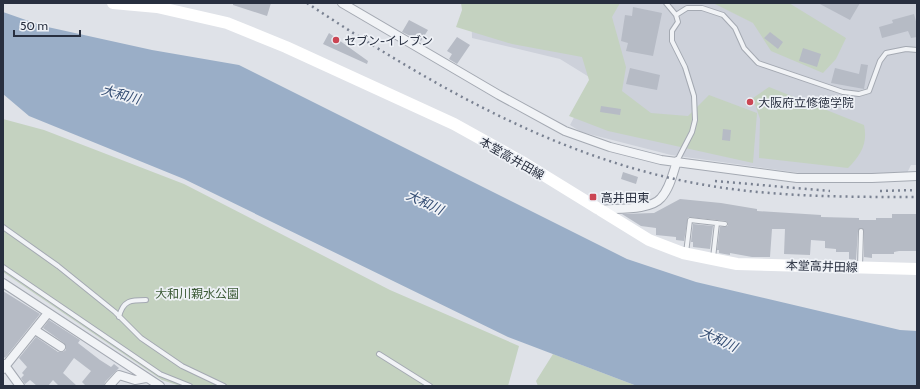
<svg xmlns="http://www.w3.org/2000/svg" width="920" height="389" font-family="Cabin,'Noto Sans JP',sans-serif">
	<rect width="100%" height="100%" fill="#dfe2e8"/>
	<!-- built -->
	<path fill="#cdd1da" d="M471,3h446v162h-6l-5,10 -99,-1 -136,-19 -90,-23 -11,-7 24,-45 -34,-21 -88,-21z"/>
	<!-- green -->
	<path fill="#c4d2c0" d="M461,3h159l-8,14 14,50 -4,24 29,22 37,3 21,-21 48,18 -4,50 -145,-32 -39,-15 20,-36 -7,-23 -70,-13 -56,-17 6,-17z
		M713,3h76l57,35 -10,21 -13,14 -52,-22 -18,-28z
		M769,87l95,38c4,18 -3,30 -16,43l-89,-10 1,-39 -7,-21z
		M3,119l41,11 140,54 206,106 129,56 -11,40h-328l-18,-6 -159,-108z
		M553,354l84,32h-99l-2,-5z"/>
	<!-- water -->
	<path fill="#9aaec7" d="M3,12l40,14 109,24 87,15 388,194 69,23 204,48 17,1v55h-280l-129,-49 -324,-158 -155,-63 -26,-22z"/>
	<!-- building -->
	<path fill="#b6bbc5" d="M233,3h38l-4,13 -34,-11z
		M818,3h42l-10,17z
		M633,7l29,6 -9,43 -27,-5 2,-8 -7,-2 4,-26 7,1z
		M914,14l3,11v12l-6,1 -3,-7 -26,7 -3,-11 14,-4 -1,-3z
		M409,20l19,10 -7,11 -19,-9z
		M770,32l13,10 -5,7 -14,-11z
		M329,33l39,28 -1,3 -44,-20z
		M457,37l13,8 -13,19 -8,-5 3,-5 -5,-3z
		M803,48l18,6 -4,13 -18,-6z
		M861,64l7,1 -4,24 -33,-6 4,-15 24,6z
		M630,68l30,7 -3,15 -31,-6z
		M601,106l20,3 -1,6 -20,-3z
		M723,129l8,1 -1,11 -8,-1z
		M623,172l15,5 -2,7 -15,-5z
		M680,199l41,4 36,6v2l64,4v2l38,1v2h17v-2h16v-4h25v37h-18l-5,1v2h-22v4l-8,-1v-26l-3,-3 -3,3 -2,29 -7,-1v-7h-13v-3l-11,-1v-7l-14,-1 -1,15 -26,-1 1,-25h-13l-2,28h-18l-22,-4v2l-11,-2v-3h-2l3,-23 8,-1v-3l-2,-2 -38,-4 -4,24 -8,-1v-3l-20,-2v-7l-15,-2 -19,-12 32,-1z
		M693,224l20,2 -3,23 -17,-2v-5h-2z
		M3,291l37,23 -35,44 -2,-2z
		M49,320l31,20 -2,3 22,17 11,7 3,-3 5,4 -14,14 -1,4h-18l-4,-4 9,-11 -17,-13 -11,15 14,13h-18l-6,-6 -5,6h-11l-7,-6 -5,4 -4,-6 3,-3 -2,-2 5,-6 -8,-9 17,-21 22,15h5l3,-2 -2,-7 -21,-15z"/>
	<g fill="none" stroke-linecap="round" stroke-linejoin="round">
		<!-- service casing -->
		<g stroke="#a4a9b2" stroke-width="6">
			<path id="service" d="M666,3l10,12 2,7 -6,9v10l13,26 9,29 1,24 -3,12 -15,29
				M676,15l11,-7h15l21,7 12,13 9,20 14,15 85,29 16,2 10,-3 11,-30 6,-8 20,-4 11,1
				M3,227l55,39 57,46 26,26 41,28 42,20
				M686,253l4,-33 35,4
				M713,258l4,-35
				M3,267l157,107 30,12
				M860,267l1,-36
				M119,317c4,-17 12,-17 27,-17
				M379,354l51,32"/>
		</g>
		<!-- minor casing -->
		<g stroke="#a4a9b2" stroke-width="10">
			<path id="minor" d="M342,3l157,92 66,36 45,16 51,13 136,18h75l45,-2
				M599,210c16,-2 51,1 62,-12 9,-10 12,-25 16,-37
				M3,283l157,103
				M35,330l26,17
				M4,364l16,22
				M3,369l45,-56
				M109,386l10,-11 16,5 11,-2"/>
		</g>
		<!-- service -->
		<use href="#service" stroke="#f1f3f6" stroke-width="4"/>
		<!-- minor -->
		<use href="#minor" stroke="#f1f3f6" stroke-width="8"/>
		<!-- secondary -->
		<path stroke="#fff" stroke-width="12" d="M113,3l44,4 70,16 59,24 168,77 70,39 125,77 34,13 54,11 180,5"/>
		<!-- rail -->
		<path stroke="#798191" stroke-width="2.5" stroke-dasharray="2 4" stroke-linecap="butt" d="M307,3c124,82 256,159 404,183 68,11 137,11 206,11
			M715,181l115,10
			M880,191l37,-1"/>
	</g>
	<!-- markers -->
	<g fill="#cb4553" stroke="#eef1f6" stroke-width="1.5">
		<circle cx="336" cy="40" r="4"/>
		<circle cx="750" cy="102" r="4"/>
		<rect x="589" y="193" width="8" height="8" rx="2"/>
	</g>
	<g text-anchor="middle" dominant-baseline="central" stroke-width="3.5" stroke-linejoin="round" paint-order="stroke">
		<!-- poi labels -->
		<g font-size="12" fill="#282f3f" stroke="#eef1f6" text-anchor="start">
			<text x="344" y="40">セブン-イレブン</text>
			<text x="758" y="102">大阪府立修徳学院</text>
			<text x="601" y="197">高井田東</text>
		</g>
		<!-- street labels -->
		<g font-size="12" fill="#282f3f" stroke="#eef1f6">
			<text transform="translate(512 158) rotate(30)">本堂高井田線</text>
			<text transform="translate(822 266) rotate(2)">本堂高井田線</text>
		</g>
		<!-- park labels -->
		<g font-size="12" fill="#3b5a36" stroke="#eef1f6">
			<text x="197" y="293">大和川親水公園</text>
		</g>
		<!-- water labels -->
		<g font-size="13" font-style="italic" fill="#334c72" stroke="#eef1f6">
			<text transform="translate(121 94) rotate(15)">大和川</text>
			<text transform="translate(425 202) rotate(25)">大和川</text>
			<text transform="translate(719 339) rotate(25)">大和川</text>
		</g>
	</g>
	<!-- border -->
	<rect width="920" height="389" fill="none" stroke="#282f3f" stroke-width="8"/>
	<!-- scale -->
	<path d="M14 30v6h66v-6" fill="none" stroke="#282f3f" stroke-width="2"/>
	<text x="20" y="30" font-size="12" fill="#282f3f" stroke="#eef1f6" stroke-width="3" paint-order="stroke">50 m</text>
</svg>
